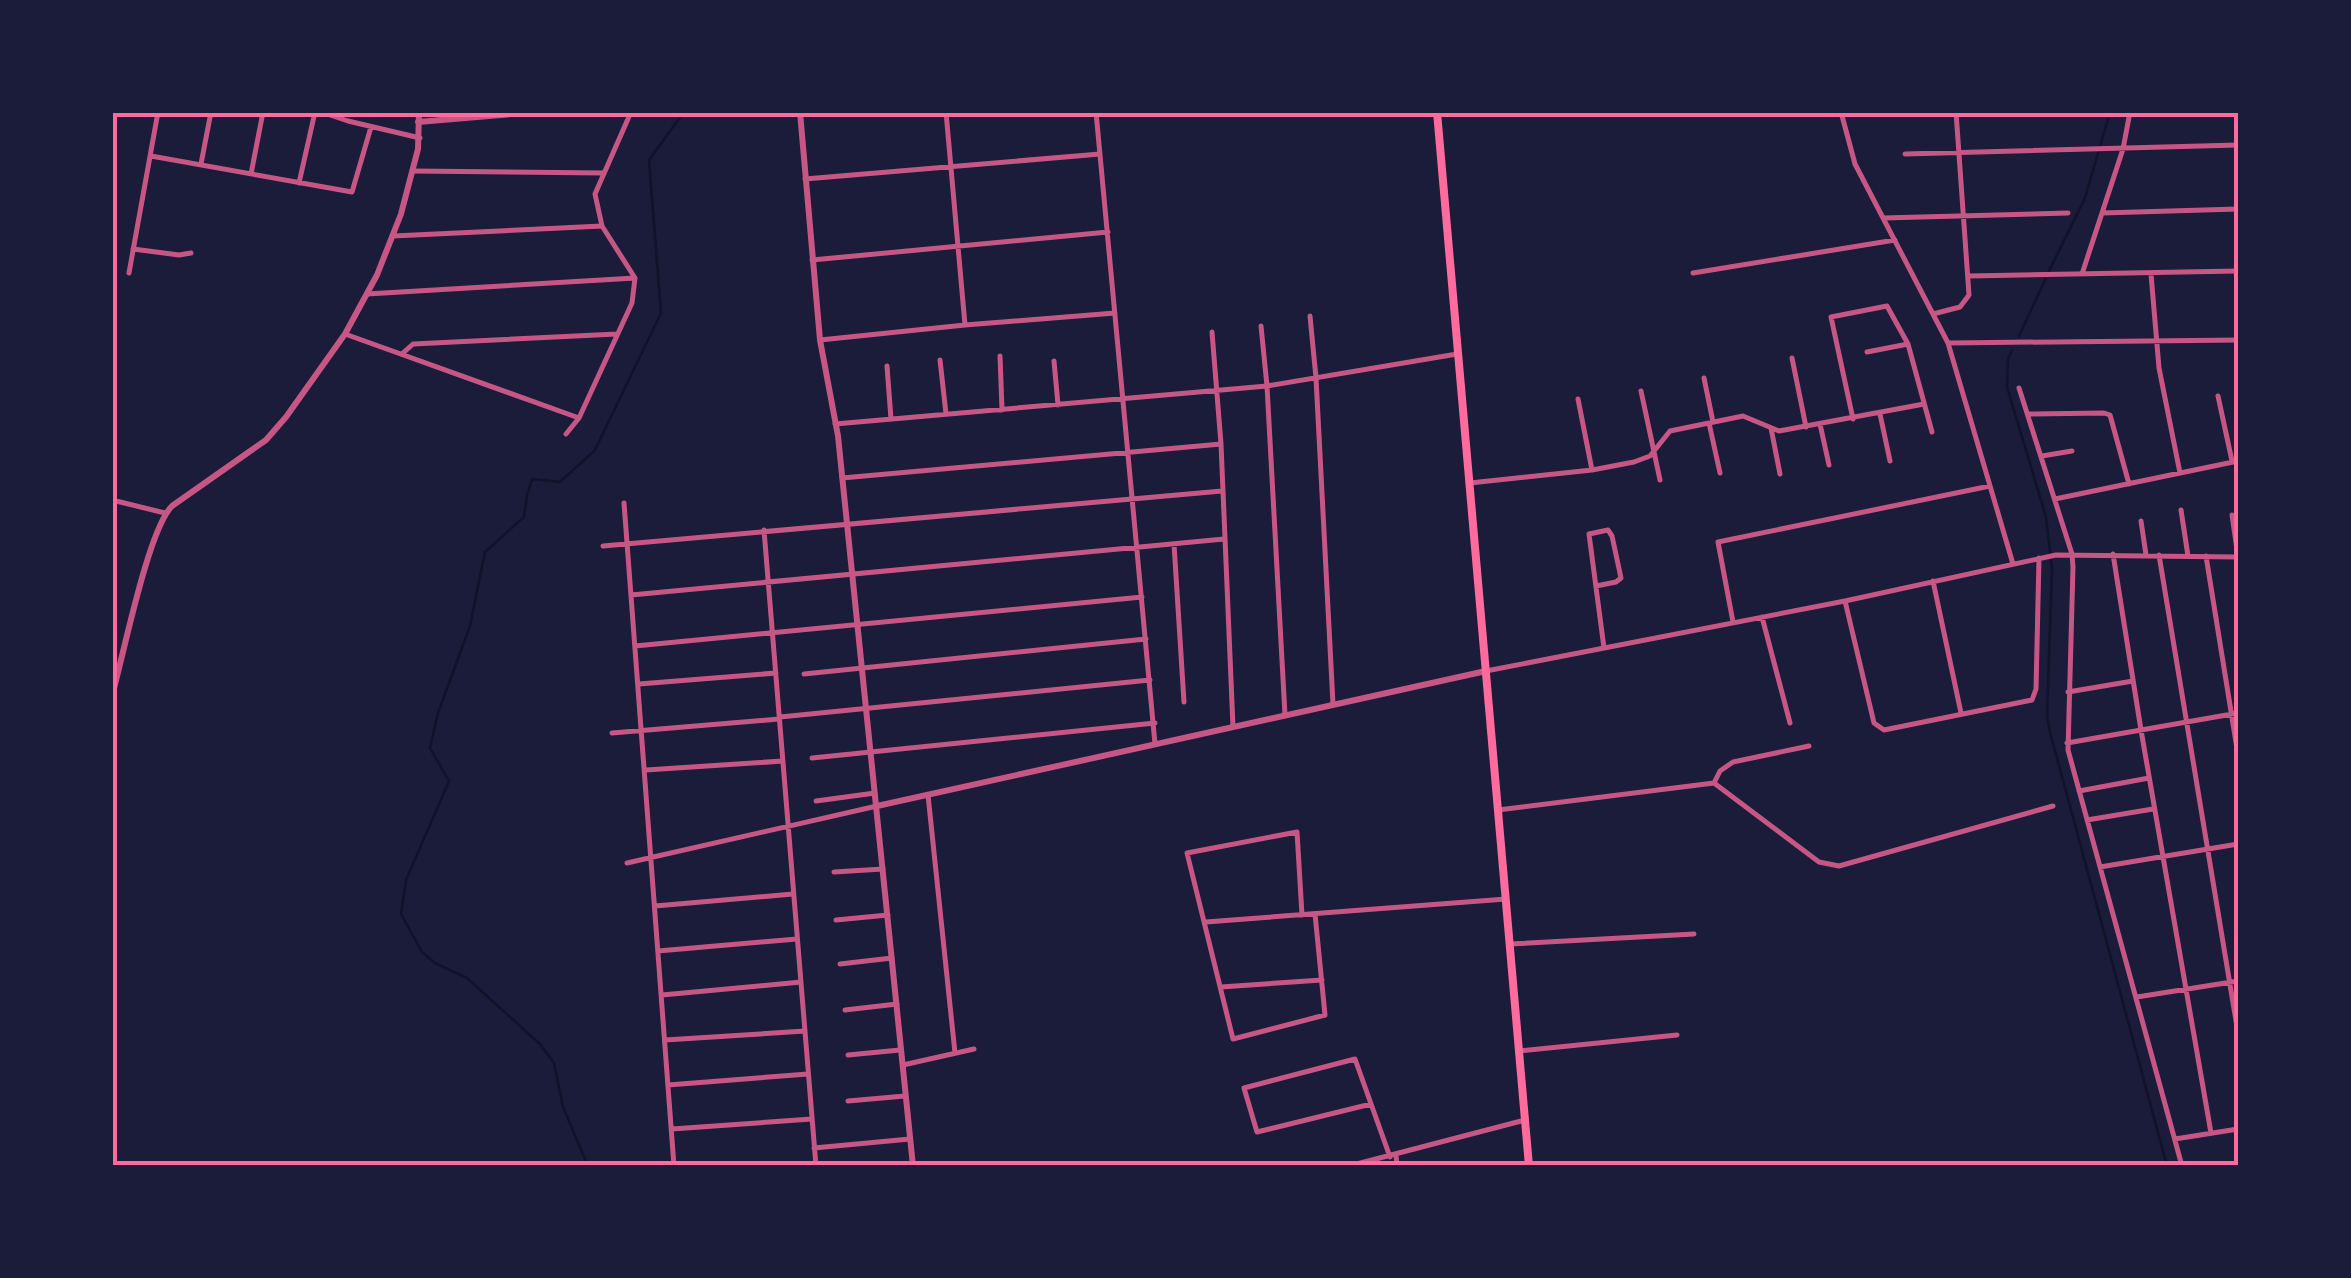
<svg xmlns="http://www.w3.org/2000/svg" width="2351" height="1278" font-family="Montserrat,sans-serif">
	<rect width="100%" height="100%" fill="#1b1b3a"/>
	<g fill="none" stroke-linecap="round" stroke-linejoin="round">
		<!-- stream -->
		<path stroke="#12122b" stroke-width="2.5" d="M2049,271l36,-73 25,-86
			M2019,336l27,-58
			M2012,350l-4,9 -1,28 39,130 6,52 -5,147 3,16 117,434
			M588,1166l-25,-59 -9,-44 -14,-19 -73,-66 -32,-15 -13,-11 -21,-38 5,-34 43,-99 -19,-33 8,-35 32,-87 15,-74 39,-35 3,-22 5,-16 28,3 35,-32 66,-137 -12,-153 35,-48"/>
		<!-- minor -->
		<path stroke="#c65784" stroke-width="5" d="M321,112l27,9 72,17
			M946,112l19,213
			M1096,112l59,632
			M1841,112l14,52 93,179 65,221
			M112,146l1,-2
			M1905,154l333,-9
			M151,156l201,36 19,-65
			M201,164l10,-52
			M413,171l190,2
			M251,174l12,-62
			M805,179l295,-25
			M299,183l16,-71
			M2102,213l136,-4
			M1883,218l185,-5
			M393,236l209,-10
			M133,249l46,6 12,-2
			M812,260l296,-28
			M129,273l29,-161
			M1693,273l202,-33
			M2082,274l41,-125 7,-37
			M2151,274l8,94 21,105
			M1968,276l270,-5
			M367,294l268,-16
			M1933,314l27,-7 9,-12 -13,-183
			M1310,316l6,62 17,326
			M1261,326l6,60 18,329
			M1212,332l9,112 12,283
			M345,334l234,84
			M820,340l145,-15 150,-12
			M1948,343l290,-3
			M1867,352l41,-8
			M403,353l10,-9 204,-10
			M1000,356l2,54
			M1792,358l14,69
			M940,360l6,54
			M1054,361l4,44
			M887,366l4,53
			M1704,378l9,44
			M2019,388l53,166 1,13 -5,183 114,416
			M1641,391l19,89
			M2218,396l14,65
			M1578,399l14,71
			M1880,414l10,47
			M2028,414l76,-1 6,2 19,69
			M1853,419l-22,-102 56,-11 21,38 24,88
			M1709,423l11,50
			M835,424l432,-38 190,-32
			M1820,424l9,41
			M1771,428l9,46
			M566,434l13,-16 53,-115 3,-25 -33,-52 -7,-32 36,-82
			M2042,456l30,-5
			M842,478l379,-34
			M1470,483l122,-13 42,-8 16,-6 20,-25 73,-15 36,15 145,-27
			M2055,499l183,-38
			M112,500l53,13
			M624,503l50,663
			M2181,510l7,46
			M2232,515l6,42
			M2141,521l5,34
			M764,530l52,636
			M1174,544l10,158
			M603,546l619,-55
			M2113,554l28,176 70,403
			M2159,555l79,478
			M2206,556l32,199
			M1933,581l28,132
			M1596,586l20,-4 5,-4 -9,-42 -4,-6 -19,4 15,114
			M631,595l593,-56
			M1845,601l29,122 10,7 148,-30 4,-11 3,-131
			M1762,617l28,106
			M1733,622l-15,-80 272,-56
			M635,646l507,-49
			M1486,671l359,-70 211,-46 182,2
			M804,674l342,-35
			M639,684l137,-11
			M2068,692l65,-11
			M780,717l370,-37
			M612,733l167,-14
			M2067,743l171,-30
			M812,758l343,-35
			M646,770l137,-9
			M1714,783l105,79 20,4 214,-60
			M1714,783l6,-12 13,-9 76,-16
			M2079,791l70,-13
			M928,795l27,258
			M816,801l59,-8
			M1498,810l216,-27
			M2087,820l66,-11
			M627,863l250,-57
			M2100,867l138,-23
			M834,872l49,-3
			M655,906l138,-12
			M1302,915l-5,-83 -110,21 46,186 92,-24 -10,-101
			M836,920l52,-5
			M1206,922l300,-23
			M1510,944l184,-10
			M658,951l139,-12
			M840,964l52,-6
			M1221,987l101,-7
			M662,995l139,-13
			M2137,997l101,-16
			M845,1010l52,-6
			M665,1040l140,-9
			M1519,1051l158,-16
			M848,1055l52,-5
			M903,1065l71,-16
			M668,1085l140,-11
			M848,1101l57,-5
			M1371,1104l-114,28 -13,-44 111,-29 35,98
			M672,1129l140,-10
			M2175,1139l63,-10
			M814,1148l96,-9
			M1396,1155l1,11
			M1349,1166l176,-46
			M2225,1166l13,-3"/>
		<!-- tertiary -->
		<path stroke="#c65784" stroke-width="6" d="M800,112l20,228 18,96 75,730
			M418,122l117,-10
			M112,696c11,-39 36,-166 60,-190l94,-66 20,-23 59,-83 32,-59 24,-61 17,-65 1,-37
			M877,806l609,-135"/>
		<!-- secondary -->
		<path stroke="#ff6b9d" stroke-width="8" d="M1437,112l92,1054"/>
	</g>
	<!-- border -->
	<rect width="2351" height="1278" fill="none" stroke="#1b1b3a" stroke-width="230"/>
	<rect x="115" y="115" width="2121" height="1048" fill="none" stroke="#ff6b9d" stroke-width="4"/>
</svg>
